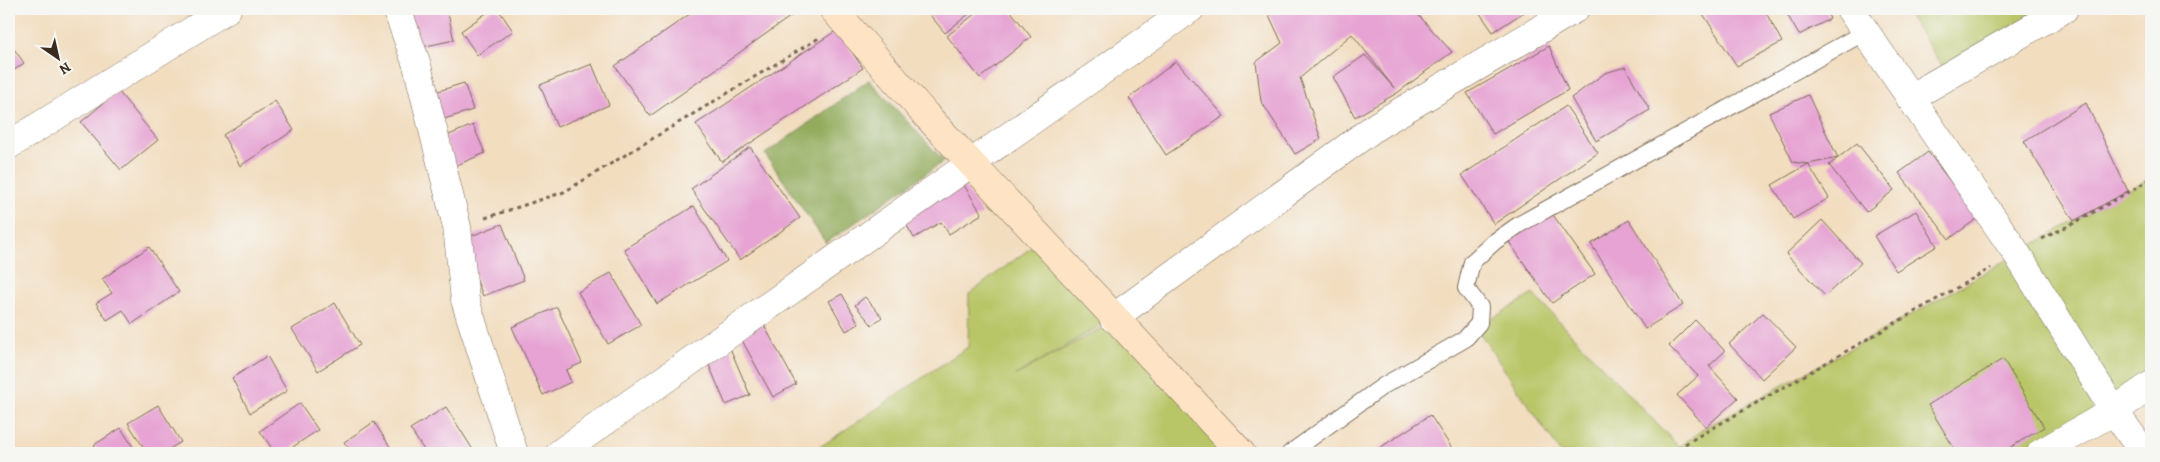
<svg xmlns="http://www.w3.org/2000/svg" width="2160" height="462" font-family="Alegreya,serif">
	<rect width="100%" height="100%" fill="#f6f6f2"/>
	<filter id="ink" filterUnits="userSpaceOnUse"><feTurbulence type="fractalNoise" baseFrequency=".02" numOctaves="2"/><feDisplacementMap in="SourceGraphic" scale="10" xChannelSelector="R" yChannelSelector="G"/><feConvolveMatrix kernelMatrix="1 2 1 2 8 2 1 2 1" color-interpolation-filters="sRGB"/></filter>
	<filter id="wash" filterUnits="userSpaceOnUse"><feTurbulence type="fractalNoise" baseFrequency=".0096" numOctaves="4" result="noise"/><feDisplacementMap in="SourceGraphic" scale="20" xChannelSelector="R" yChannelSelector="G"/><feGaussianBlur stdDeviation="1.12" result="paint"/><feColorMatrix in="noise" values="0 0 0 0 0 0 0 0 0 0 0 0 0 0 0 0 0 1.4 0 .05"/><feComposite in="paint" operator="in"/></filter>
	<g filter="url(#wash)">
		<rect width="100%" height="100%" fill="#f2ddbf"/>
		<!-- green -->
		<path fill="#b9c668" stroke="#7a7843" d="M1904,9h124l4,6 -88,54z
			M2151,177v207l-112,69h-478l-85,-125 57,-34 146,153 27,-20 191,-104z
			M1041,240l72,78 -97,57 98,-54 118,132h-421l157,-106 1,-53z"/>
		<!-- forest -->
		<path fill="#92ab5c" stroke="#666a3d" d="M869,80l75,81 -118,82 -61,-89z"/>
		<g id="blocks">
			<!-- building -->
			<path fill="#e6a3d3" d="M443,9h4l7,31 -37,8 -7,-33z
				M492,9h6l15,22 -36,24 -16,-24z
				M697,9h104l-151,107 -35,-50z
				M925,9h50l-30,24z
				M981,9h28l22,28 -51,41 -33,-42z
				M1278,9h135l39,43 -55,41 -42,24 -22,-40 32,-22 29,33 -42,-54 -52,44 21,61 -26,15 -34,-53 -5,-39 26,-19 -13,-28z
				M1477,9h52l-36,23z
				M1715,9h49l18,33 -45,24 -34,-52z
				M1784,9h41l5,10 -31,16z
				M837,30l26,38 -141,94 -26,-38z
				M9,42l15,21 -15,11z
				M1549,46l19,44 -75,44 -26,-41z
				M1176,61l48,55 -58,39 -37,-57z
				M592,64l17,41 -52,22 -17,-42z
				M1625,67l25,43 -54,31 -25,-43 34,-25z
				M464,83l9,27 -32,10 -9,-27z
				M118,91l40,49 -37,30 -40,-48z
				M1808,95l30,63 19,-15 37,47 -28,22 -37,-47 9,-7 -30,6 21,34 -36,21 -21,-34 36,-21 -15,-2 -24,-49z
				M275,101l19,29 -54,36 -17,-31z
				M2086,103l42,88 -54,30 -50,-80z
				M1566,106l32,47 -104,71 -32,-49z
				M473,125l12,28 -30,13 -11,-29z
				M750,147l50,71 -60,42 -49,-71z
				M1928,152l50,66 -29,21 -50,-66z
				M960,179l22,35 -33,20 -8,-12 -27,16 -11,-19z
				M694,206l33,55 -70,43 -33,-55z
				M1916,211l21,35 -41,25 -22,-35z
				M1551,212l44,62 -43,29 -43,-61z
				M1629,220l54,85 -38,24 -54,-85z
				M1822,220l39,43 -36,33 -39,-42z
				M502,224l22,56 -41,16 -22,-56z
				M149,247l30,45 -47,32 -9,-14 -16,10 -11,-17 16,-10 -10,-14z
				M611,273l30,52 -33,19 -30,-52z
				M842,294l17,30 -13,7 -17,-30z
				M865,297l17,20 -10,8 -17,-20z
				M335,303l25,42 -42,26 -26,-42z
				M557,307l25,56 -16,7 5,12 -28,13 -31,-68z
				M1763,313l33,34 -34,32 -33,-35z
				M761,320l35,64 -23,13 -35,-64z
				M1695,320l30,31 -16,15 29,32 -32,29 -29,-32 21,-19 -29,-30z
				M730,348l20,47 -24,10 -20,-47z
				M267,356l20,35 -37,22 -18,-35z
				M2003,359l41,68 -43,26h-44l-29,-48z
				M300,403l18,27 -34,23h-9l-15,-22z
				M158,405l23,37 -18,11h-16l-19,-30z
				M446,407l29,46h-49l-16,-24z
				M1430,415l25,38h-83z
				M374,422l20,31h-42l-8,-11z
				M121,428l16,25h-38l-5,-8z"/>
		</g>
	</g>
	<g filter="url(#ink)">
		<use href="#blocks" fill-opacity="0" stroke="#7b6956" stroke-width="1"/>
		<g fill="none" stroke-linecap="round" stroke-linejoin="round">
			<!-- lane casing -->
			<g stroke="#7b6956" stroke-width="18">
				<path id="lane" d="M1290,453l93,-67 82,-47 14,-16 1,-16 -14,-19 6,-26 22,-20 26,-18 345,-192"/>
			</g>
			<!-- street casing -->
			<g stroke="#7b6956" stroke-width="29">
				<path id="street" d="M397,9l20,56 40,162 8,73 49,153
					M1850,9l167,245 97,157 30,42
					M1910,98l154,-89
					M9,145l218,-136
					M1113,318l265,-193 197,-116
					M560,453l630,-444
					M2041,453l73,-42 37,-26"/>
			</g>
			<!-- secondary casing -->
			<g stroke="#7b6956" stroke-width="29">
				<path id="secondary" d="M833,9l93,106 315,338"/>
			</g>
			<!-- path -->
			<path stroke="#7b6956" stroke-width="3" stroke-dasharray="4 4" stroke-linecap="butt" d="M485,218l79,-26 255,-154
				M2042,239l36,-18 73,-42
				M1678,448l313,-180"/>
			<!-- lane -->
			<use href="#lane" stroke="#fff" stroke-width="16"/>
			<!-- street -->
			<use href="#street" stroke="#fff" stroke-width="28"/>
			<!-- secondary -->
			<use href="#secondary" stroke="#fee4c5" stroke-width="28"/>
		</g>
	</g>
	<!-- margin -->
	<rect width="2160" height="462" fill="none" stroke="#f6f6f2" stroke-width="30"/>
	<!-- north arrow -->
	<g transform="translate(58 58) rotate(146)" stroke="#f6f6f2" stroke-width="4" paint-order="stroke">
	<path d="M0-4L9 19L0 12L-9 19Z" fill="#3b2a1e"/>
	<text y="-8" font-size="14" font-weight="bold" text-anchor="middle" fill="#3b2a1e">N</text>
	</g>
</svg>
